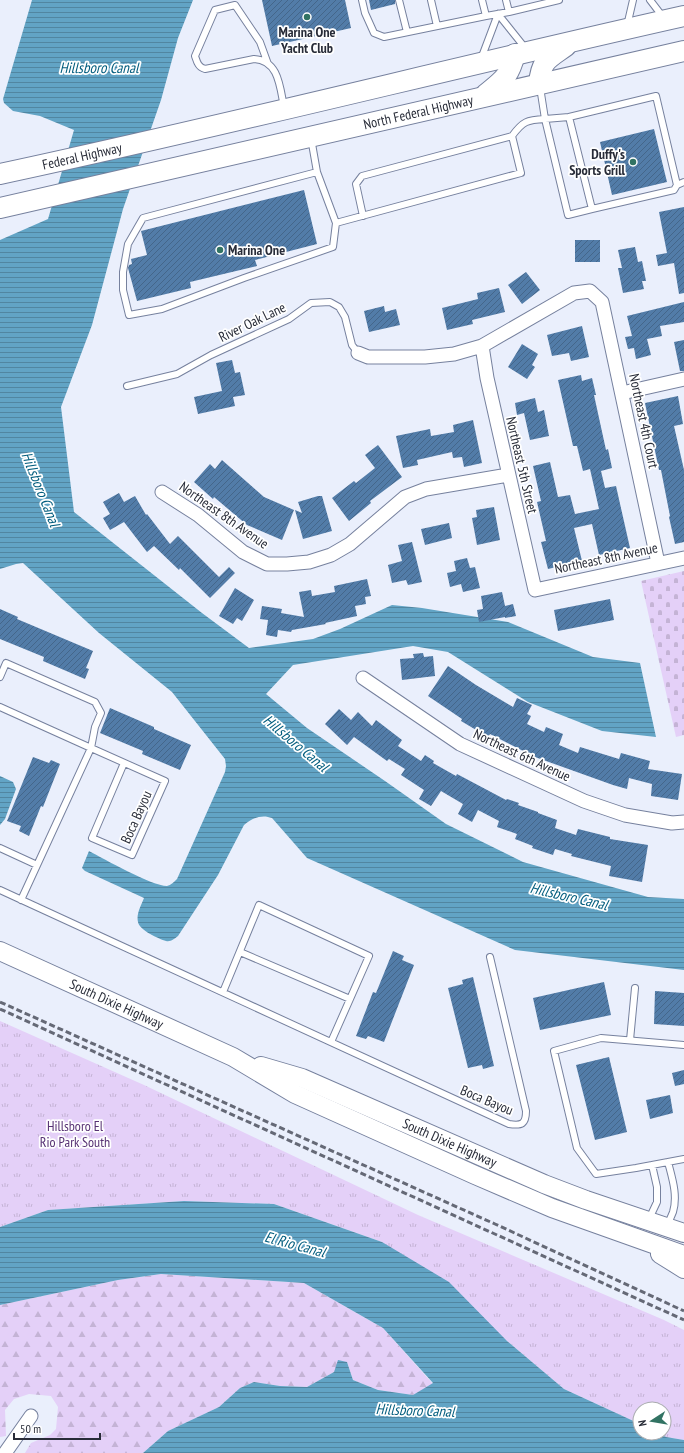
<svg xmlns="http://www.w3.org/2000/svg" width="684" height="1453" font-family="'PT Sans Narrow',sans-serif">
	<defs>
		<pattern id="forest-firs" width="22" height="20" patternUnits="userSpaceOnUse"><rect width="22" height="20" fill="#e4d0f8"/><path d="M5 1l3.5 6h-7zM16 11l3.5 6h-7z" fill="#c4b3d5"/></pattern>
		<pattern id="cemetery-stones" width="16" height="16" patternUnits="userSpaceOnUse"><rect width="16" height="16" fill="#e4d0f8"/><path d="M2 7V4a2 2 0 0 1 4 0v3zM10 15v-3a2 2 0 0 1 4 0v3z" fill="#c4b3d5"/></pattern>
		<pattern id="park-tufts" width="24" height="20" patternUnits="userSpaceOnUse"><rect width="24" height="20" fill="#e4d0f8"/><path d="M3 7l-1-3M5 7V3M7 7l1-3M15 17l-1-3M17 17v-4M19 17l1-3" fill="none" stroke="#c4b3d5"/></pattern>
		<pattern id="water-rules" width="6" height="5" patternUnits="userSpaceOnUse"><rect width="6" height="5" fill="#62a4c5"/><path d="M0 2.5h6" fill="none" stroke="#5186a1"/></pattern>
		<pattern id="building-hatch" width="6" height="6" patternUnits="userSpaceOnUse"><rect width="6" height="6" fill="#527ca8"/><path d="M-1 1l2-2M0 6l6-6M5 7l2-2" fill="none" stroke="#44668a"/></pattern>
	</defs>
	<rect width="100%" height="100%" fill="#eaeffc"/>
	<!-- forest -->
	<path fill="url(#forest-firs)" d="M161,1274l143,9 79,45 50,56 -20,11 -35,-5 -25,-10 -6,-18 -13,10 -27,15 -27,-1 -26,-4 -14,6 -21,19 -51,24 -25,22h-118l6,-10 19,-8 6,-6 2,-22 -7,-11 -22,-2 -15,5 -9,11 1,26 -6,1v-132l118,-25z"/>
	<!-- cemetery -->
	<path fill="url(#cemetery-stones)" d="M684,571v164l-8,2 -35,-156z"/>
	<!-- park -->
	<path fill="url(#park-tufts)" d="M0,1021l144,64 274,130 246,105 20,10v110l-18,-3 -8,-4h6v-24h-24v15l-76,-35 -57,-48 -125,-99 -108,-38 -90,-3 -136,9 -48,17z"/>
	<!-- water -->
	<path fill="url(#water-rules)" d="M32,0h161l-15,38 -17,62 -38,109 -31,116 -31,82 13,105 128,101 47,35 64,-9 27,-10 52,-24 30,3 86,14 85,35 47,6 16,74 -54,-6 -74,-29 -80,-50 -35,-6 -120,19 -27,29 41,34 78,53 61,43 77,38 125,35 36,2v71l-169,-20 -208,-92 -35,-40c-10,-4 -20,0 -28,7l-26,50 -40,61c-4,3 -7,6 -12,5 -7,-2 -27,-11 -28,-19 -2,-8 3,-16 6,-24l-59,-27 -3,-3 7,-17c15,8 63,35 78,35 4,-1 7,-4 10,-7l48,-107 1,-6 -1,-7 -53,-67 -73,-59 -76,-70 -7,1 -16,5v-329l48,-21 26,-89 -34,-14 -27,-5 -9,-8 -1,-4z
		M0,776l13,6 3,7 -11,30 -5,6z
		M184,1201l90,3 108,38 67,40 58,59 57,48 76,35v9h18l8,4 18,3v13h-541l25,-22 51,-24 21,-19 14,-6 26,4 27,1 27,-15 4,-12 9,2 6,18 25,10 35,5 20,-12 -50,-55 -79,-45 -143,-9 -43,6 -118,25v-78l48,-17z"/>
	<!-- building -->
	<path fill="url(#building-hatch)" d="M262,0h83l6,28 -79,18z
		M369,0h26v4l-24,6z
		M654,129l13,53 -55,13 -12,-53z
		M304,190l13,54 -62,16 2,6 -67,16 1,6 -54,13 -9,-33 1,-3 3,-1 -1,-5 16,-4 -6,-24z
		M684,207v86l-5,1 -5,-31 -16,3 -2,-11 11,-2 -8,-41z
		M575,240h25v22h-25z
		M635,247l3,15 4,-1 4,20h-4l2,8 -21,4 -5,-25h4l-4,-18z
		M526,272l14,18 -18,14 -14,-19z
		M499,288l6,24 -33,8 1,4 -26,6 -5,-22 36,-9 -1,-6z
		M684,302v20l-24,4 2,10 -15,3 4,16 -15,4 -2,-11 -6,1 -3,-12 7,-1 -5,-20z
		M384,306l1,6 11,-3 4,16 -31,7 -5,-21z
		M582,326l7,31 -18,4 -2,-8 -17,3 -5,-21z
		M684,340v31h-4l-6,-29z
		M522,344l16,10 -6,11 3,2 -8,12 -19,-12z
		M232,360l3,13 5,-1 5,23 -12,2 2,9 -37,8 -4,-17 28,-6 -6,-28z
		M581,375l1,6 10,-3 4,17h-2l12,55 2,-1 4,19 -11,3 4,17 11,-2 14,62 -31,7 -7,-31 -18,4 8,33 -34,8 -7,-27 5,-1 -9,-39 4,-1 -8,-35 17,-4 8,35 12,-2 5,19 24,-5 -9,-40 -7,2 -6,-25h-4l-15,-66z
		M678,396l5,28 -9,2 10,44v72l-9,2 -6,-27 1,-1 -9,-46h-2l-14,-67z
		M535,398l3,14 6,-2 5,26 -19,4 -6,-27 -7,2 -2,-12z
		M473,420l9,43 -18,4 -2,-10 -9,1 -1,-6 -35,8 1,5 -15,3 -7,-32 34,-7 1,7 23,-4 -1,-7z
		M378,445l24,32 -32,24 1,2 -22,18 -17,-23 22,-17 2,2 19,-15 -10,-13z
		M222,460l42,37 30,13 -12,30 -35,-15 -33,-28 -1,2 -19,-17 16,-18 5,5z
		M119,493l5,9 11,-6 11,19 1,-1 23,30 8,-8 41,41 10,-10 6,6 -25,25 -30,-30 -1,2 -25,-24 -7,6 -23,-30 -14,8 -7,-12 7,-4 -7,-12z
		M318,496h4l10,35 -29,8 -8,-29 7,3 -4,-11z
		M494,507l6,33 -23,5 -5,-27 5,-1 -1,-7z
		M449,523l3,15 -27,7 -4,-16z
		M412,542l10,40 -14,3 -2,-5 -14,3 -4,-18 14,-4 -4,-16z
		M467,558l3,10 5,-1 5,21 -17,4 -2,-8 -11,3 -3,-14 9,-2 -2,-10z
		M367,579l4,17 -6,1 1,7 -11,2 2,10 -32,7 1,1 -34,6 -1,2 -13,-2 -1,7 -11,-2 2,-15 -8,-1 2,-13 20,3 -1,4 23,4 -5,-25 12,-2 1,6 23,-4 -1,-6z
		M235,588l19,12 -12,21 -5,-3 -4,6 -14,-8z
		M502,592l3,14 8,-2 3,12 -11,2v-1l-26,5 -2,-12 6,-1 -2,-13z
		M610,599l4,21 -56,11 -4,-21z
		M0,609l18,8 -1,2 76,32 -7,17 3,1 -4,10 -42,-18 1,-4 -44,-18z
		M423,653l1,4 9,-1 2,20 -33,4 -2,-21 14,-1 -1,-4z
		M448,666l28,19 37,22 4,-9 15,7 -5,9 4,2 -4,8 17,8 2,-5 17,7 -4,11 19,8 2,-6 39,12 2,-6 29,8 -2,8 34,5 -4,26 -27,-4 1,-12 -23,-6 -2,11 -14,-4 -78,-28 -45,-23 -2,3 -27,-16 1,-2 -34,-23z
		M110,708l44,19v2l37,16 -11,25 -38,-16 1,-3 -43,-18z
		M339,709l12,11 7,-8 14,14 4,-6 26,20 -4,6 23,15 4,-6 9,6 -1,2 23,13 1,-2 49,26 1,-1 12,4 -1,2 20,7v1l19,7 -2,8 21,7 2,-6 32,8v2l38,6 -6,37 -33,-6 2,-10 -40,-10 1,-2 -17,-5 -2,6 -21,-7 1,-2 -18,-7 2,-5 -20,-7 2,-6 -21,-11 -6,12 -14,-8 5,-10 -22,-13 -10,15 -12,-7 5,-9 -23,-15 4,-6 -16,-10 -2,2 -33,-24 -7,8 -22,-21z
		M33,757l16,6 2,-3 9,4 -17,43 -2,-1 -12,30 -10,-5 2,-5 -14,-5z
		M393,951l11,5 -2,4 12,5 -30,77 -16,-6 -2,3 -10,-3 17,-44 3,1z
		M473,977l21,89 -11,3 -1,-4 -14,3 -20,-80 15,-4 -1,-4z
		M604,982l7,33 -71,15 -7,-32z
		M655,991l29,2v33l-30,-2z
		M609,1057l18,75 -32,8 -19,-75z
		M684,1070v14l-9,2 -3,-13z
		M670,1095l3,18 -23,6 -4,-19z"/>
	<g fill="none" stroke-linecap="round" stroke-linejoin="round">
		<!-- lane casing -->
		<g stroke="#76819e" stroke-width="8">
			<path id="lane" d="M362,0l3,13 9,20 10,4 102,-21
				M399,0l8,32
				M431,0l6,26
				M482,0l4,16 23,-4 50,-12
				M506,0l3,12
				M650,0l13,17
				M498,14l28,35
				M627,26l6,-26
				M481,59l17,-45
				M268,64l-8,-22 -25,-37 -20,5 -20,46c2,6 3,11 10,13l49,-10c25,1 26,29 30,48
				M540,87l5,32 24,-2
				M512,136c11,-15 15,-16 33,-17l23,96 24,-6
				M311,138l6,34 19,51 185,-50 -9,-37 -150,40 -6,8 7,32
				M317,172l-174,46 -15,26 -5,28v18l6,25 33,-6 82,-31 89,-31 3,-24
				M677,185l-21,-89 -87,21 23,92 82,-19 3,-5 7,-3
				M127,386l50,-12 34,-19 78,-36 22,-16 19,-1 9,5 6,10 7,28 6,8
				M0,677l6,-14 89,39 6,11 -6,14 -4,21 -91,-41
				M0,848l37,17
				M0,890l509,234c13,2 17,0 17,-13l-36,-154
				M21,900l70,-152 74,33 -33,74 -40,-17 32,-75
				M240,952l110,47
				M223,992l36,-87 110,51 -38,86
				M630,1040l5,-52
				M684,1045l-83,-7 -47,13 23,97 19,26 40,-6 48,-9
				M649,1219l8,-17v-15l-5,-22
				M667,1226c2,-5 4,-9 6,-14 5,-17 -1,-34 -5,-50"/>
		</g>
		<!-- street casing -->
		<g stroke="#76819e" stroke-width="15">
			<path id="street" d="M482,346l5,32 48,212 149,-32
				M358,353l10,4h57l29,-3 28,-8 92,-53 16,-2 12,11 56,261
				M622,393l62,-14
				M162,492l36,23 45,37 24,12h20l22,-2 22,-7 19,-11 55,-47 21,-8 82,-14
				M363,678l97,66 124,57 41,14 47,8 12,-1
				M5,1453l26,-37"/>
		</g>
		<!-- secondary casing -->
		<g stroke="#76819e" stroke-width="20">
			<g id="secondary">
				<path id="s1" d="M0,951l233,106 62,37 180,81 77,33 132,47"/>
				<path id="s2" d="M261,1066l41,12 242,106 42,16 98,33"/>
				<path d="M660,1254l24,15"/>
			</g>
		</g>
		<!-- primary casing -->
		<g stroke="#76819e" stroke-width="22">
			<g id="primary">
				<path d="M539,84c2,-24 9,-25 27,-38"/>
				<path d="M486,94c18,-15 23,-17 29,-40"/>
				<path id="s3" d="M0,174c229,-49 456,-107 684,-158"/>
				<path id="s4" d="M0,208l684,-157"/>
			</g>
		</g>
		<!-- lane -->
		<use href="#lane" stroke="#fff" stroke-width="6"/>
		<!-- street -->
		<use href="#street" stroke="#fff" stroke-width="13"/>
		<!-- secondary -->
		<use href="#secondary" stroke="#fff" stroke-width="18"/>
		<!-- primary -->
		<use href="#primary" stroke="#fff" stroke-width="20"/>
		<!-- rail -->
		<path stroke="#656976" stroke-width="3" stroke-dasharray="6 3" stroke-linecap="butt" d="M0,1002l495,222 189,87
			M0,1009l684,311"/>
	</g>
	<!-- markers -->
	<g fill="#327363" stroke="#fff" stroke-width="1.5">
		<circle cx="307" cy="17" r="4"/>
		<circle cx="633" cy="162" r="4"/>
		<circle cx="220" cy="250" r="4"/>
	</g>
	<g text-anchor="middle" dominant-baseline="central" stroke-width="3.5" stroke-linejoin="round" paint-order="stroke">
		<!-- poi labels -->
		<g font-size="14" font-weight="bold" fill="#282c38" stroke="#fff">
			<text x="307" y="32">Marina One<tspan x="307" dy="16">Yacht Club</tspan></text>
			<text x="625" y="154" text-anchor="end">Duffy's<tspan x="625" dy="16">Sports Grill</tspan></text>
			<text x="228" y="250" text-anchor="start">Marina One</text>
		</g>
		<!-- street labels -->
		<g font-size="14" fill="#282c38" stroke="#fff">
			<text stroke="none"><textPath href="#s4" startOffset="429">North Federal Highway</textPath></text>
			<text stroke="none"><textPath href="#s3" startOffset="84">Federal Highway</textPath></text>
			<text transform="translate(252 322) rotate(-26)">River Oak Lane</text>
			<text transform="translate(644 421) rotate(78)">Northeast 4th Court</text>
			<text transform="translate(522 465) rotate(77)">Northeast 5th Street</text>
			<text transform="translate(224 515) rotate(35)">Northeast 8th Avenue</text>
			<text transform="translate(606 558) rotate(-12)">Northeast 8th Avenue</text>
			<text transform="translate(522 755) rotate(25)">Northeast 6th Avenue</text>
			<text transform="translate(136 817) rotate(-66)">Boca Bayou</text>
			<text stroke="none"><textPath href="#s1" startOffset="128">South Dixie Highway</textPath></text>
			<text transform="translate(487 1100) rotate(23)">Boca Bayou</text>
			<text stroke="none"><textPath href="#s2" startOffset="204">South Dixie Highway</textPath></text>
		</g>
		<!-- park labels -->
		<g font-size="14" fill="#563173" stroke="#fff">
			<text x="75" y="1126">Hillsboro El<tspan x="75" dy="16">Rio Park South</tspan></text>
		</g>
		<!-- water labels -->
		<g font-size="15" font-style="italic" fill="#035d7e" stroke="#fff">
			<text x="99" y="67">Hillsboro Canal</text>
			<text transform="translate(41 489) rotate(68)">Hillsboro Canal</text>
			<text transform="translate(296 743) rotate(40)">Hillsboro Canal</text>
			<text transform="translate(569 896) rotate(13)">Hillsboro Canal</text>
			<text transform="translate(295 1244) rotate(15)">El Rio Canal</text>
			<text transform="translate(415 1410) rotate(2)">Hillsboro Canal</text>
		</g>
	</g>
	<!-- north arrow -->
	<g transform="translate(652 1421) rotate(258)"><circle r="19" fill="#ffffff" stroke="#a9abaf"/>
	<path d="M0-3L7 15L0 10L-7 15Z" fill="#327363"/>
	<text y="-6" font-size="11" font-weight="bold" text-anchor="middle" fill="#282c38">N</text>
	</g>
	<!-- scale -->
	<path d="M14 1433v6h86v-6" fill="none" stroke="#282c38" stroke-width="2"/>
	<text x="20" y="1433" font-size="12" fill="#282c38" stroke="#ffffff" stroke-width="3" paint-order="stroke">50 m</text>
</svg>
